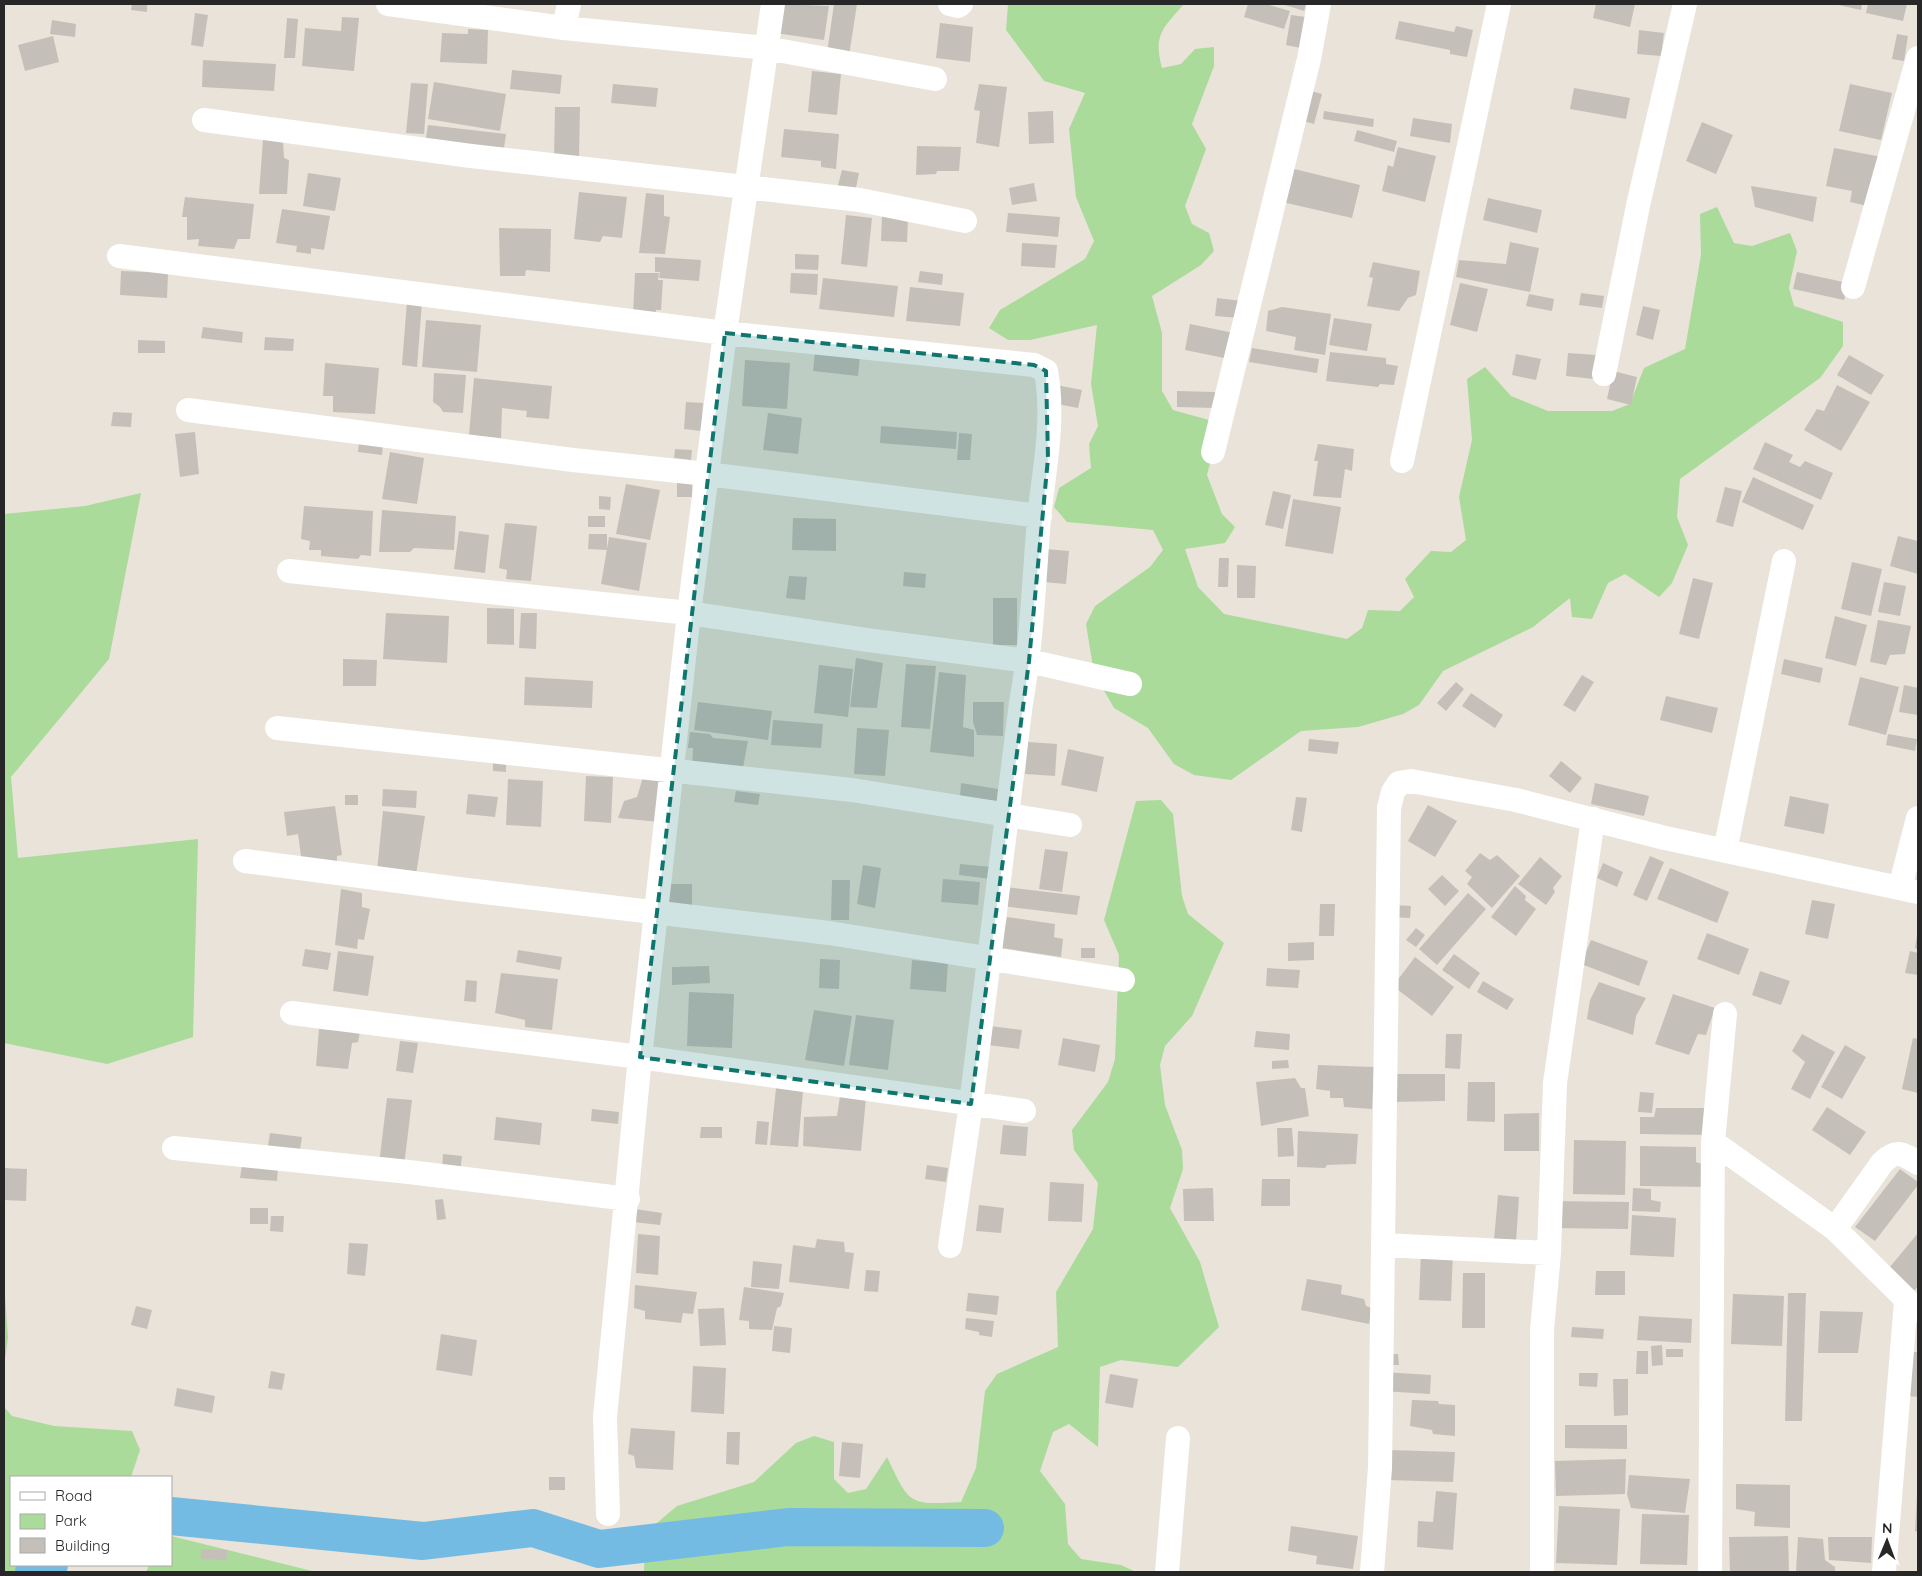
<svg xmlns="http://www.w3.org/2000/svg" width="1922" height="1576" font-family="Quicksand,sans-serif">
	<rect width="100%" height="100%" fill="#e9e3d9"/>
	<!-- green -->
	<path fill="#aadb9a" d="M1008,4h176c-21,24 -31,31 -22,64l19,-4 14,-15 19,-2v19l-22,58 14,25 -21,57 7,18 17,9 5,18 -13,14 -49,31 10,37v58l11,19 36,10 8,16 -10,39 15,39 13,13 -10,16 -40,6 13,38 26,27 123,25 15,-11 6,-18 32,1 14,-14 -9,-18 26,-28 20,1 15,-12 -7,-43 13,-57 -5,-61 18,-12 26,29 37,15h64l18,-7 14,-36 41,-19 16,-94 -1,-41 17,-7 17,36 18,3 38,-13 7,18 -8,37 5,18 49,16v24l-23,32 -140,101 -3,38 11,28 -16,38 -13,14 -34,-23 -17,9 -16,36 -20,-2 -2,-19 -37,29 -90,44 -24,34 -16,9 -45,13 -57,4 -70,49 -37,-5 -20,-11 -26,-36 -34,-20 -20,-35 -8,-49 9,-18 55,-39 13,-17 -10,-20 -86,-8 -13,-15 5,-19 32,-20 -2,-24 9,-18 -7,-42 6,-59 -67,15h-22l-19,-12 11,-18 85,-51 9,-18 -18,-44 -7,-68 16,-36 -41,-12 -38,-51z
		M141,493l-32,166 -98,118 7,81 180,-19 -5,198 -86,27 -103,-21v-529l81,-8z
		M1161,800l12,14 9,82 6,18 36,29 -32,73 -27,30 -5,19 5,40 17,45 1,19 -13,39 30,54 19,65 -41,40 -57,-7 -21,7 -2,80 -29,-23 -16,8 -13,39 25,33 3,40 13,15 40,6 15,7h-492l1,-39 32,-27 77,-24 42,-39 18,-7 20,6v37l14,14 18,-4 21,-32c23,48 21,48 74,45l15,-34 9,-77 12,-17 61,-27 -2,-55 37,-63 5,-46 -24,-33 -2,-20 36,-48 7,-23 4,-104 -15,-35 32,-119z
		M4,1280l4,58 -4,28z
		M4,1407l8,9 42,10 78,5 8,19 -9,27h-120v88h12l-9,7h-10z
		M171,1536l145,36h-170l3,-7h22z"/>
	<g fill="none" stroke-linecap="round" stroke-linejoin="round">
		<!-- river -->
		<path stroke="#74bbe3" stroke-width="38" d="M171,1516l252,25 110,-13 66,21 189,-22 197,1
			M34,1572l15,-7"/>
	</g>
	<!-- building -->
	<path fill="#c4c0b9" d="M132,4h15v8l-16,-2z
		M780,4l49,2 -5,34 -49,-7z
		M834,4h23l-8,52 -22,-3z
		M1248,4h18l24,7 -6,18 -40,-12z
		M1282,4h24l-2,7z
		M1596,4h39l-5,23 -37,-9z
		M1834,4h28l-1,6z
		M1868,4h39l-4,17 -37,-8z
		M195,13l13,2 -5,32 -12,-2z
		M1291,15l15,2 -5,31 -15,-3z
		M342,17l17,1 -5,53 -52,-5 3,-38 36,3z
		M287,18l11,1 -3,39h-11z
		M52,20l24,4 -1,13 -25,-3z
		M1399,21l55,11 2,-6 17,4 -6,27 -17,-3v-4l-55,-11z
		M940,23l33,4 -3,35 -34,-4z
		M468,29l20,1 -1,34 -47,-2 2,-29 26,1z
		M1639,30l25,3 -3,23 -24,-2z
		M1897,34l11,2 -4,25 -12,-2z
		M53,36l6,26 -34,9 -7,-26z
		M203,60l73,4 -2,27 -72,-4z
		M512,70l50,5 -2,19 -50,-5z
		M812,71l29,3 -4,41 -29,-3z
		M434,82l72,12 -6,37 -72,-12z
		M411,83l17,1 -4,50 -18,-1z
		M613,84l45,4 -2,19 -45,-4z
		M979,84l28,3 -8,60 -23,-4 4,-32 -6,-1z
		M1850,84l42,9 -11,47 -42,-9z
		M1574,88l56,10 -4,21 -56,-10z
		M1311,91l11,3 -8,30 -11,-3z
		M555,107h25l-1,51h-25z
		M1053,111l1,32 -25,1 -1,-32z
		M1324,111l50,8 -1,8 -50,-8z
		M1413,118l39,6 -2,19 -40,-7z
		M1702,122l31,13 -17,39 -30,-13z
		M428,125l78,9 -3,21 -78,-10z
		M784,129l55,5 -3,35 -15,-2v-6l-40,-4z
		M1357,130l40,11 -3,11 -40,-11z
		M263,140h20l1,18 5,2 -2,34h-28z
		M917,146l44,1 -2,24h-22l-1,3 -20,1z
		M1398,147l38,9 -11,46 -43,-11 6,-26 5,2z
		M1834,148l48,9 -10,50 -22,-5 2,-11 -26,-5z
		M1286,167l74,18 -8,33 -74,-17z
		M842,170l17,3 -4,19 -18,-3z
		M308,173l33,5 -6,33 -32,-5z
		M1034,183l3,18 -25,4 -3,-17z
		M1751,186l66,11 -4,25 -58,-15z
		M579,192l48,5 -5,41 -19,-2 -3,6 -26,-3z
		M646,193l18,2v21l6,1 -5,37 -26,-1z
		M185,197l69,7 -4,35h-12l-4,10 -36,-3 1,-7 -12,1v-23h-5z
		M1488,198l54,12 -5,23 -54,-13z
		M282,209l48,7 -6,34 -13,-2v6l-15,-2 1,-6 -21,-3z
		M1008,213l52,4 -2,20 -52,-5z
		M846,215l26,3 -5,49 -26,-3z
		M882,216l26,2 -1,24 -26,-1z
		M499,228l52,1 -1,43 -24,-2 -1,6h-25z
		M1510,242l29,6 -9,44 -74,-15 3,-17 47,4z
		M1022,243l35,2 -2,23 -34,-2z
		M795,254l24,1 -1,15 -23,-1z
		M655,257l46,3 -2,21 -40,-3 1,-6h-5z
		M1373,262l47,9 -4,24 -8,3 -9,13 -32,-5 6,-28 -4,-1z
		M121,271l47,2 -1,25 -47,-3z
		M920,271l23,3 -1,11 -24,-3z
		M1797,272l51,11 -4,17 -51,-11z
		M635,273h24l-1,7h5l-2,30h-5l-1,6h-22z
		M791,273l27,1 -1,21 -27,-2z
		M823,278l75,8 -4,31 -75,-8z
		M1460,283l28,6 -11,43 -27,-7z
		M910,287l54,6 -4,33 -54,-5z
		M1581,293l23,3 -2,12 -23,-3z
		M1529,294l25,5 -2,12 -26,-5z
		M1217,298l25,3 -2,17 -25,-2z
		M407,301l15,1 -5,65 -15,-2z
		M1643,306l17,4 -7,30 -17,-5z
		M1282,307l49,7 -6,41 -31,-5 2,-13 -30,-6 2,-20z
		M1334,318l38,6 -5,27 -38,-6z
		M426,320l55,5 -4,47 -55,-5z
		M1190,324l44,9 -5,26 -44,-9z
		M203,327l40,5 -1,11 -41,-5z
		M265,337l29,2 -1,12 -29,-1z
		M138,340l27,1v12h-27z
		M1252,348l67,11 -2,14 -68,-11z
		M815,352l45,5 -2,19 -45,-5z
		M1330,352l56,6v6l12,2 -4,19 -14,-1 -2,3 -52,-6z
		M1568,353l29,2 -3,24 -28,-3z
		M1516,354l25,5 -5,21 -24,-5z
		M1849,355l35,20 -13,20 -34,-20z
		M745,360l45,3 -3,46 -45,-3z
		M325,363l54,5 -4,46 -42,-2v-16h-10z
		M1613,371l24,6 -6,28 -24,-6z
		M434,373l32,2 -3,38 -20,-1 -3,-5 -7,-5z
		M474,378l78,8 -3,33 -23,-2 1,-6 -25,-3 -1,30 -32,-3z
		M1056,385l26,5 -4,18 -26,-5z
		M1837,385l33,17 -29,49 -37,-21 13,-21 7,2z
		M1177,391l38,1v16l-38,-1z
		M686,402l17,1 -2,28 -17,-2z
		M113,412l19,1 -1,14 -20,-1z
		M768,413l34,5 -4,36 -35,-4z
		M881,426l76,6 -1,17 -76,-6z
		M195,432l4,42 -19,3 -5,-43z
		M959,433l13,1 -2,26h-13z
		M359,441l24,3 -1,11 -24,-3z
		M1765,442l28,13 -4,7 11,5 5,-6 28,12 -12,27 -68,-31z
		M1318,444l36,5 -2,22 -7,-2 -4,29 -28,-2 5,-35h-4z
		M675,449l17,1 -1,10 -17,-2z
		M390,452l34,6 -7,46 -35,-5z
		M1753,477l61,28 -11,25 -61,-28z
		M677,482h15v15h-15z
		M626,484l34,6 -10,50 -34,-6z
		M1725,487l17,4 -9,36 -17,-5z
		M1273,491l18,4 -8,34 -18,-4z
		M599,496l12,1 -1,13 -11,-1z
		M1293,499l48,8 -8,47 -48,-8z
		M304,506l69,5 -2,45 -10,-1 -3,4 -37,-3v-6h-12l1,-9 -9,-2z
		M382,510l74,6 -2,34 -40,-2 -4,4h-31z
		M588,516h17v11h-17z
		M793,518l43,1v32l-44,-1z
		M505,523l32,3 -6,55 -25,-2 1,-9 -8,-2z
		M459,531l30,4 -4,38 -31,-4z
		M589,534h18v16l-19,-1z
		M1898,536l20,5v33l-28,-8z
		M609,537l38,6 -8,48 -38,-7z
		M1045,549l24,2 -3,33 -23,-2z
		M1219,558h10l-1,29h-10z
		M1852,562l30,7 -11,47 -30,-7z
		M1237,565l19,1 -1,32h-18z
		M904,572l22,2 -1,14 -22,-2z
		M789,576l18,1 -2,23 -19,-2z
		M1693,578l20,5 -14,56 -20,-5z
		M1884,582l22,4 -6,30 -22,-4z
		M993,598h24v47h-24z
		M487,608l27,1v36l-27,-1z
		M386,613l63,3 -2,47 -64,-4z
		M521,613h16l-1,36 -17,-1z
		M1835,616l32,9 -11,41 -31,-8z
		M1878,620l33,6 -6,28 -15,1 -4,10 -16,-3z
		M856,658l27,5 -6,45 -27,-1z
		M343,659l34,1 -1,26h-33z
		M1784,659l39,9 -3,15 -39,-9z
		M906,664l30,2 -6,63 -29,-2z
		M819,665l34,4 -5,48 -34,-4z
		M939,672l27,3 -3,52 11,3v27l-44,-5z
		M1582,675l12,7 -19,30 -12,-7z
		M525,677l68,4 -1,27 -68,-3z
		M1860,677l39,10 -13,48 -38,-10z
		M1456,682l8,7 -18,22 -9,-8z
		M1904,685l14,3v27l-19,-3z
		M1471,693l32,22 -8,13 -33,-22z
		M1666,696l52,12 -6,25 -52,-13z
		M698,702l74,9 -4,29 -74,-10z
		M973,702h31l-1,34 -26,-1 -4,-13z
		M773,720l50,4 -2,24 -50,-3z
		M857,728l32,2 -4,46 -31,-2z
		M690,732l20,2 3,4 35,3 -6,32 -50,-5 1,-20h-5z
		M1888,734l29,5 -2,12 -29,-6z
		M1309,739l30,3 -2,12 -29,-3z
		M1028,742l29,2 -2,32 -30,-2z
		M1068,749l36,8 -7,35 -36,-7z
		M493,759h13v13l-13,-1z
		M1561,761l21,17 -12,15 -21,-17z
		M586,776l27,1 -2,46 -27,-2z
		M643,777l21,2 -5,43 -41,-4 6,-17 13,-4z
		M508,779l35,2 -2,46 -35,-2z
		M961,783l37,6 -1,12 -37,-5z
		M1595,783l54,13 -5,20 -53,-12z
		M383,789l34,2 -1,17 -34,-2z
		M736,791l24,3 -2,11 -24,-3z
		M468,794l30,3 -3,20 -29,-3z
		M345,795h13v10h-13z
		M1790,796l39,8 -5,30 -40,-8z
		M1296,797l11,1 -5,34 -11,-2z
		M1428,805l29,16 -22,36 -27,-16z
		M335,806l7,49 -5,1v12l-35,-5 -4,-29 -11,2 -3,-24z
		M383,811l42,5 -9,59 -39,-4z
		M1045,849l23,3 -6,40 -23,-3z
		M1480,853l10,7 7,-5 23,21 -28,32 -25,-24 5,-7 -7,-6z
		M1650,856l14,6 -17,39 -14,-6z
		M1540,857l22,19 -9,12 2,4 -9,13 -28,-21z
		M1603,863l20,9 -6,15 -20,-9z
		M960,864l32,3 -1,12 -32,-4z
		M863,865l18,3 -6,40 -18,-4z
		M1670,868l59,24 -12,31 -60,-24z
		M1442,875l17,16 -14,15 -17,-17z
		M943,879l37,3 -2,23 -37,-3z
		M832,880h18l-1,40h-18z
		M666,884h26v25h-26z
		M1515,886l11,10 -1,4 11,9 -20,27 -25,-19z
		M1005,887l75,9 -3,19 -75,-9z
		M341,889l21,4v14l8,2 -6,31 -6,-1 -1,10 -22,-4z
		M1468,893l18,16 -49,56 -18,-16z
		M1812,900l23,4 -7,35 -23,-5z
		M1320,904h15l-1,32h-15z
		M1392,905l19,1 -1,12 -19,-1z
		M1007,917l48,7 -1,13 9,2 -2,18 -60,-9z
		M1416,928l9,7 -9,12 -10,-7z
		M1707,933l42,16 -10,26 -42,-16z
		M1917,935h1v14l-3,-1z
		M1591,940l57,21 -9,25 -58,-22z
		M1314,942v18l-26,1v-18z
		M1081,948h14v10h-14z
		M305,949l26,4 -3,17 -26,-4z
		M518,950l44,7 -2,13 -44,-8z
		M338,951l36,5 -6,40 -35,-5z
		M1910,951l8,2v22l-13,-2z
		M1454,954l26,19 -11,16 -27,-19z
		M1415,957l39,30 -22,29 -39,-30z
		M820,959l20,1 -1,29 -20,-1z
		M912,960l36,3 -2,29 -36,-3z
		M709,966l1,17 -38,2v-18z
		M1267,968l33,2 -2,18 -32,-2z
		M1760,971l30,10 -9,24 -29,-10z
		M501,973l57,6 -6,51 -27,-3v-7l-30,-7z
		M466,980l11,1 -1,21 -12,-1z
		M1483,981l31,18 -7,11 -30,-18z
		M1599,982l47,16 -10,18 -3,19 -46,-16 3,-19z
		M689,992l45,2 -2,54 -45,-2z
		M1673,994l42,14 -9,27 -8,-1 -9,21 -34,-11z
		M814,1010l38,6 -8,50 -39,-6z
		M856,1015l38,5 -6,50 -39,-5z
		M990,1026l32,4 -3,19 -31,-4z
		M319,1029l41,3 -2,10 -6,1 -4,26 -32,-3z
		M1256,1031l34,3 -1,16 -35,-3z
		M1446,1034h16l-2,35 -15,-1z
		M1802,1034l33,18 -25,47 -19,-10 14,-27 -13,-11z
		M1063,1038l37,7 -5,27 -37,-7z
		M1913,1038l5,1v54l-16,-4z
		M400,1041l18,2 -5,30 -17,-2z
		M1845,1045l21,12 -24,42 -21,-12z
		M1288,1060l1,8 -17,1v-8z
		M1318,1065l56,2 -2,42 -28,-2 -1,-9h-13v-7l-14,-2z
		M1390,1074h55v27l-55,1z
		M1295,1078l6,10h4l4,28 -48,10 -5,-44z
		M1468,1082h27v40l-28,-1z
		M776,1088l27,3 -5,56 -28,-2z
		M1640,1092l14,1 -2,20 -14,-1z
		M840,1096l26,2 -5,53 -58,-5 1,-29 33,-1z
		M387,1098l25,2 -8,66 -25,-2z
		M1827,1107l39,25 -16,23 -38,-25z
		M1656,1108h48v11l7,16 -71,-1v-17h14z
		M592,1109l27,3 -1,12 -27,-3z
		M1539,1113v38h-35v-37z
		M496,1117l46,6 -2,22 -46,-5z
		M757,1121l12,1 -2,23 -12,-1z
		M1003,1125l25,2 -2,29 -26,-2z
		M701,1127h21v11h-22z
		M1277,1128h15l2,28 -16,1z
		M1298,1131l60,3 -2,30 -29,1 -2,3 -28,-1z
		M270,1133l32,4 -2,13 -32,-4z
		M1574,1140l52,1 -1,54 -52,-1z
		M1640,1146l56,1v15l9,3v22l-65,-1z
		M443,1154l19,2 -2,16 -18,-2z
		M242,1165l36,3 -1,13 -37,-3z
		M927,1165l21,3 -2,14 -21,-3z
		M4,1168l23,1 -1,32 -22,-1z
		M1900,1169l18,13v3l-43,56 -20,-14z
		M1262,1179h28v27h-29z
		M1050,1182l34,2 -2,38 -34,-1z
		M1213,1188l1,33h-30l-1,-32z
		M1633,1188l18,1v11l10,2 -1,10 -28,-1z
		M1498,1195l21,2 -3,45 -22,-2z
		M443,1199l3,20 -9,1 -2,-20z
		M1552,1201l77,1 -1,27 -77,-1z
		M979,1205l25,3 -3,25 -25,-2z
		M250,1208h18v16h-18z
		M635,1209l27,4 -2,12 -27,-3z
		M1632,1215l44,3 -2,39 -44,-2z
		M271,1216h13l-1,16 -13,-1z
		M1918,1233v53l-6,8 -27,-21z
		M638,1234l22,2 -2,39 -22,-2z
		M817,1239l27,3 1,10 9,1 -5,36 -60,-7 4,-37 22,3z
		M349,1243l19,1 -3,32 -18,-2z
		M1421,1252l32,1 -2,48 -32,-1z
		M753,1261l29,3 -3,25 -28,-2z
		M866,1270l14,1 -2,21 -14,-1z
		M1596,1271h29v24h-30z
		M1463,1273h22v55h-23z
		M1307,1279l35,6 -1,9 23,5 2,7 6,2 -3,16 -68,-14z
		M635,1285l62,7 -4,22 -10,-1 -2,10 -36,-4v-8l-11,-3z
		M744,1287l40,6 -3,13 -4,2 -5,22 -23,-1v-8l-10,-1z
		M968,1293l31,3 -2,19 -31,-4z
		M1788,1293h18l-4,128h-17z
		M1733,1294l51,2 -2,50 -51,-2z
		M136,1306l16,4 -5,19 -16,-4z
		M724,1308l2,37 -26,1 -2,-37z
		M1820,1311l43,1 -5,41h-40z
		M1639,1316l53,3 -1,24 -54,-3z
		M966,1318l28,3 -2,16 -13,-2v-3l-14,-3z
		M774,1326l18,2 -2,25 -18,-2z
		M1572,1327l32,2 -1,10 -32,-2z
		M441,1334l36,6 -5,36 -36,-6z
		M1662,1345l1,20 -11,1 -1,-20z
		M1666,1349h17v8h-17z
		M1637,1351h11v23h-12z
		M1909,1352h9v45l-11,-1z
		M1385,1354h13l1,11h-14z
		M693,1366l33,2 -2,46 -33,-2z
		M271,1371l14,3 -3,16 -14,-2z
		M1383,1372l48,3 -1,19 -48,-3z
		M1579,1373h19l-1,14 -18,-1z
		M1110,1374l28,5 -5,29 -28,-5z
		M1613,1379h15v36l-14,1z
		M177,1388l38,8 -3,17 -38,-7z
		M1412,1400l26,1 1,3 16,1v31l-22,-2 -1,-4 -22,-4z
		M1565,1425h62v24l-62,-1z
		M631,1428l44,3 -2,39 -37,-2 -2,-12 -6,-2z
		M727,1432h13l-1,33 -13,-1z
		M842,1442l21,2 -3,34 -21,-2z
		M1389,1450l66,2 -2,30 -65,-2z
		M1626,1459l-1,35 -69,2 -1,-35z
		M1629,1475l61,4 -5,34 -54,-5 -4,-14z
		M549,1477h16v13h-16z
		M1736,1484l54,1v43l-36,-2 1,-14 -19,-3z
		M1436,1491l21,2 -4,57 -36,-3 1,-26 15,1z
		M1917,1495h1v37l-3,-1z
		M1559,1506l61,3 -3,56 -61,-2z
		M1642,1514l47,1 -2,50 -47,-1z
		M1291,1526l67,10 -5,33 -37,-5 1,-8 -29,-5z
		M1788,1536l1,36h-59l-1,-35z
		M1798,1537l25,2 2,21 10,7v5h-39z
		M1828,1537h44l-1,26 -42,-3z
		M201,1549l26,1v10l-26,-1z"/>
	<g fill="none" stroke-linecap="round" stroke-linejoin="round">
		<!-- street -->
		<path stroke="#fff" stroke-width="24" d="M388,4l176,24 202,20 169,31
			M950,4l8,2 3,-2
			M564,28l5,-24
			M204,120l267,36 389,44 105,21
			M119,256l606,77 309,32 12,6c9,49 -2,99 -7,147 -5,62 -7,124 -18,185l-50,401 -21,142
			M1853,287l65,-229
			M1604,374l35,-173 46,-197
			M188,410l385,50 134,14 333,42
			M1213,452l96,-393 10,-55
			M1402,461l97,-457
			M289,571l400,42 178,27 162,21 101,23
			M277,728l575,62 218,35
			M1725,851l59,-290
			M245,861l214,28 370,44 294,47
			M1900,888l18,-70
			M292,1013l348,44 384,54
			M1713,1142l122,87 82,81
			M174,1148l235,24 219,27
			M1835,1229l47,-66c14,-14 20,-10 36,0
			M1383,1245l166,8
			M608,1514l-3,-97 35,-360 49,-444 36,-280 48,-329
			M1167,1572l11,-134
			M1372,1572l8,-104 9,-660 4,-16 6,-9 12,-2 105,19 149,38 253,54
			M1542,1572v-242l7,-77 6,-170 38,-264
			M1710,1572l3,-430 12,-128
			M1884,1572l22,-271"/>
	</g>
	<!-- marked area -->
	<path fill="#0f766e" fill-opacity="0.2" stroke="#0f766e" stroke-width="4" stroke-dasharray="10 6" stroke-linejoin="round" d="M725,333l309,32 12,6 2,87 -19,203 -58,443 -331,-47z"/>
	<!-- border -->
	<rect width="1922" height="1576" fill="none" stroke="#272727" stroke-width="10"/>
	<!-- legend -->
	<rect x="10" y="1476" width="162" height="90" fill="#ffffff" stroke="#a9a9a9"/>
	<rect x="20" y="1492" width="25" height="8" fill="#ffffff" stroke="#a9a9a9"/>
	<text x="55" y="1501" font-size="15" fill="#272727">Road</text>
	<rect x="20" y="1514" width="25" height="15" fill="#aadb9a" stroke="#a9a9a9"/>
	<text x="55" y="1526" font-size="15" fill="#272727">Park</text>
	<rect x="20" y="1538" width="25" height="15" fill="#c4c0b9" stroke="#a9a9a9"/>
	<text x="55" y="1551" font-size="15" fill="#272727">Building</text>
	<!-- north arrow -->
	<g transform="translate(1887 1541) rotate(1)" stroke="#ffffff" stroke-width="4" paint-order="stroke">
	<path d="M0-4L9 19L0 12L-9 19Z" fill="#272727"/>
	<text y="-8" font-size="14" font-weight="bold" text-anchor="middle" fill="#272727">N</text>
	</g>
</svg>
